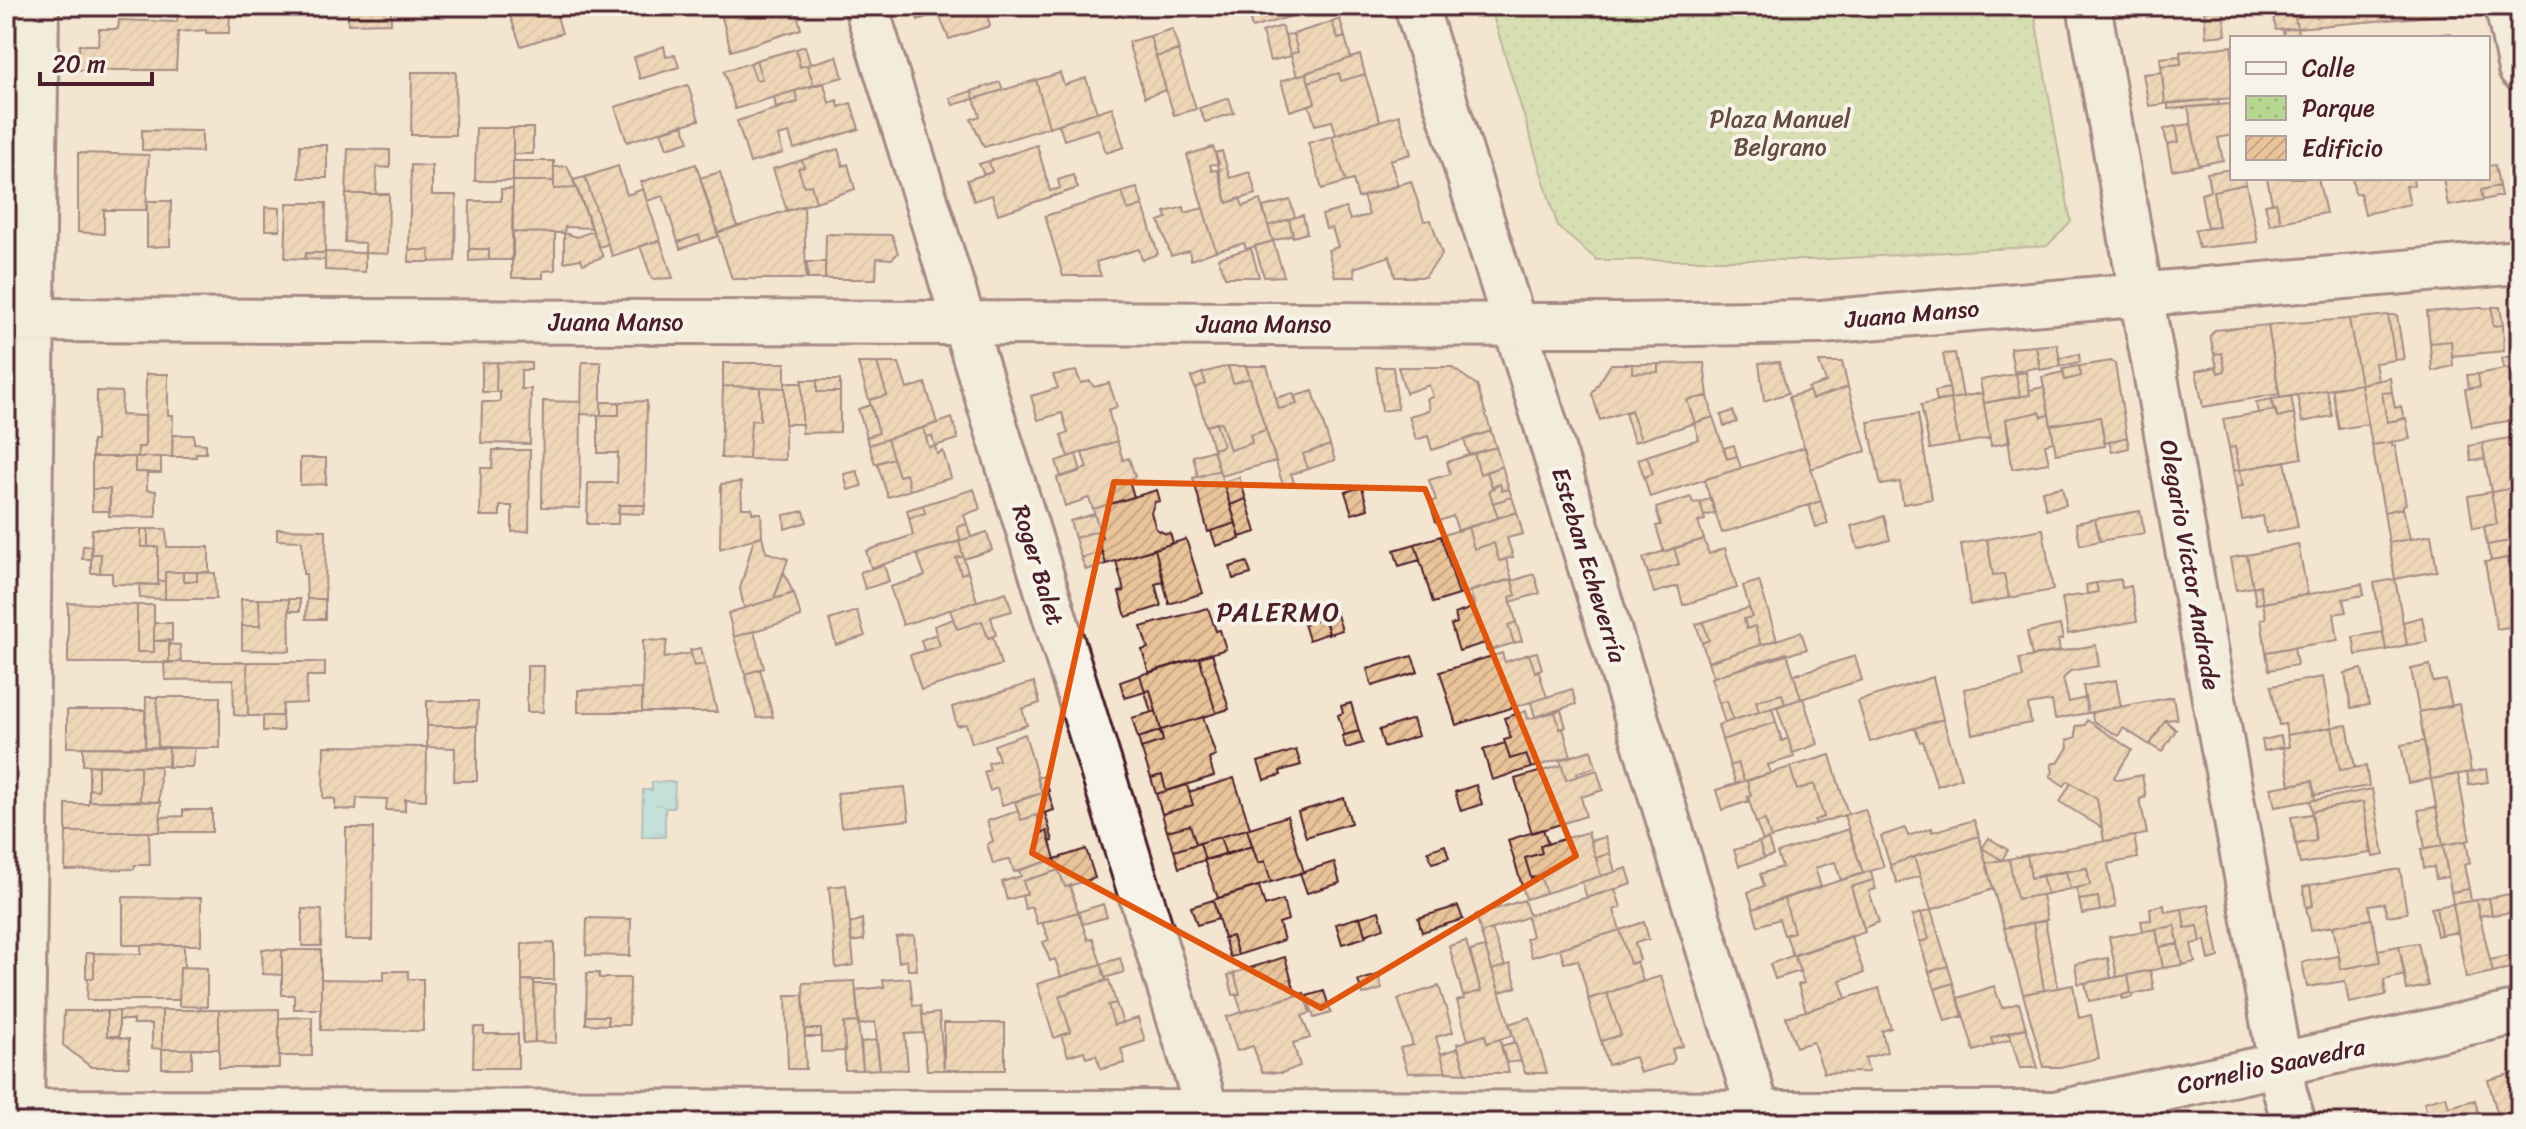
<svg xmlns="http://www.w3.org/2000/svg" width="2526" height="1129" font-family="Sriracha,sans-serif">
	<defs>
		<pattern id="park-dots" width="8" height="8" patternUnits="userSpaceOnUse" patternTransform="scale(2)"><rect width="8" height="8" fill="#b6d790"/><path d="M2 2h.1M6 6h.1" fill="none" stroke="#9eb87c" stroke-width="1.8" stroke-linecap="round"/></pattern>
		<pattern id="water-ripples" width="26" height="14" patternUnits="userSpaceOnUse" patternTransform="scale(2)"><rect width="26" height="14" fill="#8adae5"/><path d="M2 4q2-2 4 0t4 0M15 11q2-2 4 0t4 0" fill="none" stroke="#79bbc5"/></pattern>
		<pattern id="building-hatch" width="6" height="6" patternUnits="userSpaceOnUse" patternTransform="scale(2)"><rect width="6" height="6" fill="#e9c399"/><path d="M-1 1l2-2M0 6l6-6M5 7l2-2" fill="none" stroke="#c9a784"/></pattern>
	</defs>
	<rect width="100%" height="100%" fill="#f3e5d0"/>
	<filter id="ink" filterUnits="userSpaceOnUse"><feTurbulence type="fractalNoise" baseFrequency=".0125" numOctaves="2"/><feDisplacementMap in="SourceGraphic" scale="16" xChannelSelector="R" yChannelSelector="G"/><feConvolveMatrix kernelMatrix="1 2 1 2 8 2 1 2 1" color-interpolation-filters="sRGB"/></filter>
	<g filter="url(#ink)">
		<!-- park -->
		<path fill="url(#park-dots)" stroke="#807b5e" stroke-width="2" d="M1490,6h543l38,216 -24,24 -233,14h-217l-39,-33z"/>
		<!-- water -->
		<path fill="url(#water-ripples)" stroke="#708f9b" stroke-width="2" d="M652,782h23l-1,26h-9v29h-23l1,-47h9z"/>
		<!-- building -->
		<path fill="url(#building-hatch)" stroke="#4a1f2b" stroke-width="2" d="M261,6h22v7h-22z
			M283,6h23v7h-23z
			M348,6h43v17l-43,1z
			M532,6h22l8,27 -41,13 -12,-33z
			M745,6h50l6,23 -70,22 -10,-37z
			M913,6h32l1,4 -28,10z
			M945,6h47l-6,3 4,17 -41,13 -11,-26 8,-3z
			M1263,6h62l-73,22 -5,-17z
			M2151,6h53v3l-52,5z
			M2204,6h19l3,29 -20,2z
			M2271,6h22l4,22 -21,2z
			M2293,6h171l2,7 -169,15z
			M178,12l52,1 -1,20h-23v-3l-28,2 -2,38h-97v-25h19l1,-16h19l1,-9 58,2z
			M1340,19l5,18 -7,2 -6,-17z
			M1332,22l6,17 7,-2 6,21 -54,18 -6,-20 -21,5 -8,-29 20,-6 8,28 8,-2 -5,-18z
			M2297,28l2,10h-15l-1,-8z
			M1172,29l7,21 -23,7 -6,-21z
			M2451,33v5h-52z
			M1293,34l5,18 -8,2 -5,-19z
			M1150,36l16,54 -21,7 -17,-55z
			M664,46l2,11 9,-2 4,12 -39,12 -6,-22z
			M805,46l5,18 -10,3 -4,-18z
			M2232,46v52l-67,6 -4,-38 20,-2 -1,-12z
			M796,49l4,18 7,-2 7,20 -79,24 -11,-38 26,-8 6,17 6,-1 -6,-19z
			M1178,50l18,59 -22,6 -18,-58z
			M1360,55l5,19 -24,7 -2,-8 -30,9 -3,-9z
			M837,56l6,21 -29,8 -7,-20z
			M2180,56l1,8 -20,2 -1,-8z
			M756,60l6,19 -6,1 -6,-17z
			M412,72h44l-1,63h-44z
			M2162,72l3,32 -16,2 -6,-32z
			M1060,73l4,12 22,-7 11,34 -48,15 -13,-47z
			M1306,73l9,30 -25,8 -9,-30z
			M1339,73l2,8 24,-7 15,47 -44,13 -4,-13 -17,4 -6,-20 6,-2 -6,-21z
			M1036,80l13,47 -65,20 -13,-28 9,-3 -6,-17z
			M1000,82l3,8 -29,9 -2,-8z
			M824,83l5,20 8,-3 2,7 12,-4 8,26 -65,20 -5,-16 -11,3 5,17 -33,10 -13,-42 61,-19 -3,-11z
			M688,85l11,35 -72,22 -12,-35z
			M795,91l3,11 -22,6 -2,-11z
			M972,91l2,8 -21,6 -3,-7z
			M1229,98l5,15 -29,9 -6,-14z
			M2218,99l1,6 -51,4v-6z
			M2229,104l3,31 -14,3 5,22 -24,5 -11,-58z
			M1112,107l12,40 -18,6 -8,-24 -34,11 -5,-16z
			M1399,115l12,39 -21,6 8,26 -40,12 -5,-18 -7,2 -14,-46z
			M683,124l6,17 -22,7 -6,-17z
			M2191,124l8,41 -27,5 -5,-26 12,-2 -3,-16z
			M2176,126l3,16 -12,2 -3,-15z
			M476,128h37v53h-38z
			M513,128h20v26h-20z
			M142,130l60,1v21l-60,-2z
			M1332,136l14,46 -24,7 -14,-46z
			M300,145h27v33h-28z
			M1037,145l13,46 10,-3 -2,-8 15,-5 5,13 -80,26 -6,-19 -18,6 -7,-21 25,-8 -3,-11z
			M1213,147l6,16 -9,2 2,6 8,-2 -2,2 9,32 13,-5 3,8 17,-6 13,41 -27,8 -2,-6 -28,8 -29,-96z
			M348,149l42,1v18l-13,-1 -1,27h-30z
			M838,149l5,17 5,-2 7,25 -39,13 -5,-17 -7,1 -6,-18 6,-1 -2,-7z
			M1222,151l8,27 20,-6 6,22 -29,9 -12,-50z
			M78,153l71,2 -3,55h-42v24l-26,-2z
			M802,160l2,7 -6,1 6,18 7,-1 5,17 -29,9 -14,-42z
			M513,161h41v20h-41z
			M989,161l3,11 -8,3 -5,-11z
			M696,164l23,72 -18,6 -2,-7 -21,7 -15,-46 -16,5 -6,-19z
			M411,165l21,1v29h24l-1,66 -25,1 -1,-12h-20z
			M2495,165l4,21 -18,4 2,10 -35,6 -5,-28h45v-12z
			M567,166l10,22 -23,1v-22z
			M618,166l9,29 16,-6 17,51 -48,16 -27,-79z
			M2232,169v9h13l1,6 -33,7 6,36 -12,1 -6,-34 9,-3 -3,-18z
			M720,172l17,54 -20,7 -17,-55z
			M585,177l23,67 -9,3 -26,-67z
			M2267,178h51l8,35 -45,9 -5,-20 -4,1z
			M2352,178h61l1,7 -8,1 4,18 -45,10 -5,-21 -5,1z
			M513,181h41v8l23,-1 15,40 -27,-1 -1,6 -52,-1z
			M1411,181l13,40 7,-1 11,34 -17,23h-30l-5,-21 -36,12 1,9h-20l-7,-27 10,-3 -6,-19 -6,1 -4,-14 24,-7 4,12 19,-5 -6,-19z
			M2246,184l12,58 -59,6 -4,-18 24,-3 -6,-36z
			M2499,186l2,10 -18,4 -2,-10z
			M1137,188l6,17 -15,5 -6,-18z
			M501,189h12v71h-24v-11h-20l1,-48h31z
			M1122,192l6,18 15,-5 15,49 -16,6 -3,-11 -43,13 5,14h-38l-18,-60z
			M346,194h43l-1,60 -23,-1v-10l-20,-1z
			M1290,200l5,17 -27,9 -5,-19z
			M147,201h24l-1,45 -23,1z
			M2276,202l5,20 -11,3 -5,-21z
			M287,203h39l-1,50h-19l-1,6 -20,-1z
			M804,205l2,74h-74l-15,-46z
			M265,207l15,1v22h-15z
			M1184,207l1,6 18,-5 13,43 -25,9 -2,-9 -18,5 -12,-35 8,-3 -2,-6z
			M1303,215l4,18 -14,4 -4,-18z
			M1289,219l4,16 -20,6 -5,-15z
			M593,231l10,26 -20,7 -2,-5 -17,3v-29l13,4z
			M512,232l43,1v37l-12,1v7h-31z
			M826,234l66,1 6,18 -6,6 -15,-1 -1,21h-51z
			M699,235l2,7 -21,7 -2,-7z
			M660,240l13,38 -21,1 -12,-33z
			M1273,241l11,35 -20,1 -9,-31z
			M1251,248l8,29h-34l-7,-19z
			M469,249h20v11l-20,1z
			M409,250h20l1,12h-21z
			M325,252l40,1v19l-40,-2z
			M306,253h19v7l-20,-1z
			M807,262h18v17h-17z
			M2492,307h8l3,18 -10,1z
			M2492,307l1,19 10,-1 1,26 -52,5 -1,-15 -21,2 -3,-31z
			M2388,315l7,45 -20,3 3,17 -17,4 -12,-65z
			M2388,315h9l7,44 -9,1z
			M2349,319l12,65 -81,14 -12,-73z
			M2268,325l11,69 -76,13 -7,-36 20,-4 2,6 7,-2 -3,-18 -8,1 -4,-18 5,-6z
			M2451,341l2,25 -21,5 -2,-28z
			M2057,344l4,22 -21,4 -4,-24z
			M2036,346l4,21 -26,5 -4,-24z
			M1955,353l8,44 -12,2 -8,-45z
			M2222,353l3,18 -7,2 -4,-19z
			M2079,354l1,8 -19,4 -1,-8z
			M2520,354v12l-16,3 -2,-11z
			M2111,361l4,3 12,73 -22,6 -5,-26 -49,8 -9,-48 21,-5 2,8 16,-4 -2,-10z
			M497,362l34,1v7h-10v19h10l-1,55 -49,-1 1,-41h18v-10h-4z
			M497,362l-1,30h-14v-29z
			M582,362h19v53l-20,-1z
			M1779,362l9,31 -24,8 -5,-38z
			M1819,362h23l6,25 -36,12 -4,-11 18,-6z
			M723,363h62v25l-62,-2z
			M858,363h19l10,32 -18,5z
			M877,363h22l8,26 18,-6 12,40 -68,22 -3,-8 13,-4 -10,-33 18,-5z
			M1704,363l4,33 -21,4 8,23 -54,17 -10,-30 -31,10 -8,-26 19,-30h21v9l26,-1v-8z
			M1632,364h26v8l-26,1z
			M1228,366l5,17 17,-5 16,52 -16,5 2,8 -22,7 -9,-28 -15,4 -11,-38 11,-4 -4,-11z
			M1228,366h18l4,12 -17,5z
			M1246,366h21l12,43 18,-5 -2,-8 18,-5 17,54 -27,9 5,15 -17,5 3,8 -11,3z
			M2079,366l2,10 -16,4 -2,-11z
			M2520,366v53l-48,8 -7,-38 15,-2 -2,-13z
			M1376,367h17l5,42 -16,2z
			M1398,367h53l26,18 14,46 -59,19 -4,-14 -12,4 -7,-24 21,-6 -3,-11 6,-2 -4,-12 -23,8z
			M1076,371l5,12 9,-2 4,6 15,-4 8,24 -9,3 9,31 -49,16 -7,-22 7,-2 -6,-20 -24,7 -7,-24 27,-8 -5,-13z
			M2026,372l4,23 -10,1 -4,-22z
			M1202,373l4,11 -11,4 -4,-11z
			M146,374h22v41h5l-1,42h-34v-10h7z
			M2016,374l4,22 -36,7 -4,-23z
			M2478,374l2,13 -11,1 -2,-13z
			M2390,378l2,14 -10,1 5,29 19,-4 4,21 -38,6 -11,-61z
			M802,380h15v12h23v40l-38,1z
			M817,380h23v12h-23z
			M785,383h17v41h-17z
			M2361,384l7,40 -29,5 -7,-41z
			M723,386l37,1v34l-9,-1 -2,39 -28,-1z
			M760,387l25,1v72l-36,-1 2,-39 9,1z
			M1848,387l18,64 -55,18 -22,-72 20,-6 3,8z
			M2044,387l5,28 -7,2 -2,-5 -34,7 4,23 -19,4 -7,-43 46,-8 -1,-5z
			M1949,388l2,11 -14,2 -2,-10z
			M2327,390l5,26 -30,6 -5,-27z
			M97,391l25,1 -1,23 24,1v31h-7v10h-46v-16h4z
			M2392,392l3,16 6,-2 3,13 -17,3 -5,-29z
			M1293,393l4,11 -18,5 -3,-11z
			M1982,393l8,45 -31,6 -8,-45z
			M1708,396l5,21 -18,6 -8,-23z
			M2291,396l3,17 -17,4 -5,-18z
			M1951,399l8,45 -29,5 -9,-44z
			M2272,399l1,11 -15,3 -2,-11z
			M543,401l38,1 -1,106 -38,-1z
			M647,401l-2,104h-26l-1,19h-31l1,-41h29l1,-30h-20v-38h21v-13z
			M601,402h18v13h-18z
			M871,405l8,28 -12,4 -9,-28z
			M1631,410l10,30 -7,2 -9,-29z
			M2276,410l1,7 17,-4 8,45 -62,12 -5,-23 -6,1 -6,-29z
			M1733,411l4,11 -13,4 -3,-11z
			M2040,412l2,5 7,-2 5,27 -9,2 4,19 -37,6 -6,-50z
			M1918,414l14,85 -29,5 -3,-22 -19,3 -13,-63z
			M1713,417l14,42 10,-3 4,12 -91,29 -6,-20 9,-3 -6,-18 52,-17 -5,-16z
			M2100,417l5,29 -49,8 -5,-29z
			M952,418l6,21 -23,7 -3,-10 -6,1 -3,-9z
			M1221,422l9,28 22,-7 -2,-8 16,-5 10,31 -55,15 -8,-27 10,-3 -7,-23z
			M1216,423l7,23 -10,3 -7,-23z
			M923,428l6,19 6,-1 2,8 6,-3 8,27 -41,12 -4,-16 -7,2 -12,-37z
			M1491,431l5,16 -27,8 -5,-15z
			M173,435h21v8l12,1v9h-10v4h-24z
			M2520,436v51l-29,5 -9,-49z
			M2127,437l2,11 -17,4 -3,-10z
			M887,439l6,19 -18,6 -6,-19z
			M1117,441l6,19 6,-2 6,19 -6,3 5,17 -41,12 -4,-11 -24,8 -8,-28 30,-10 -5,-15z
			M2392,442v4l3,-1 11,59 -3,1v3l-19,4 -12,-67z
			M2482,443l3,16 -14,2 -2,-15z
			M1330,445l5,15 -27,9 -5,-15z
			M1734,445l3,11 -10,3 -3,-11z
			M1496,447l6,19 -22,8 -6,-21z
			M1805,447l16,54 -99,32 -18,-53z
			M2235,447l5,23 -7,1 -4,-23z
			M493,450h37l-1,81 -17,1v-26h-12v10h-20l1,-48h11z
			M1213,450l6,20 -21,7 -5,-21z
			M1474,453l6,21 7,-2 6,17 -4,1 9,28 -40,13 -5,-15 -17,6 -6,-19 6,-3 -7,-20 21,-6 -3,-12z
			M1076,454l5,17 -20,6 -5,-16z
			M1647,456l6,18 -9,3 -6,-18z
			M92,457h43v15h12v18l9,1v26l-47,-1 1,-27h-18z
			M135,457h26v16l-26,-1z
			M300,458h26v26l-26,1z
			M893,458l6,18 7,-2 4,16 -22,7 -11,-34z
			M2285,461l13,66 -32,6 -3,-17 -21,4 -6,-33 7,-1 -3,-16z
			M1502,466l7,23 -7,2 -2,-7 -8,3 -5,-15z
			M1219,470l17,53 -28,9 -15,-54z
			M2240,470l3,16 -7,1 -3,-16z
			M857,471l5,15 -14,4 -4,-16z
			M1239,477l7,22 -16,6 -7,-23z
			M741,482l1,26h10v5h9l1,23 -42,13 1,-65z
			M1500,484l2,7 7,-2 3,8 -19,6 -4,-13z
			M1362,487l6,22 -16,5 -7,-22z
			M2062,487l4,18 -20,4 -4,-18z
			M2520,487v52l-33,6 -3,-19 13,-2 -6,-32z
			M92,489h18v22h-18z
			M974,489l6,20 -16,6 3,9 -10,3 4,14 -90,27 -5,-17 47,-16 -4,-17 16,-5 -2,-8z
			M1157,490l3,11 -5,1 -4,10 5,17 10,5 4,-1 3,10 -67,21 -8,-25 4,-1 -9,-29z
			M2491,492l6,32 -24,4 -5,-32z
			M1512,497l5,15 -19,6 -5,-15z
			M1691,497l2,6 7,-1 5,18 -7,2 6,17 -40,13 -8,-26 5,-1 -5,-17z
			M1711,498l4,15 -11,3 -4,-14z
			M1246,499l10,33 -16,5 -10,-32z
			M1821,501l7,23 -12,3 -7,-22z
			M619,505h26l-1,9 -26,-1z
			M923,505l2,8 -16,5 -2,-8z
			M2403,508l7,31 -21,4 -5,-31z
			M804,511l3,11 -22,7 -1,-14z
			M2140,511l5,22 -45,8 -5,-22z
			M1517,512l6,22 -16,4 6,19 -14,4 -5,-18 -20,6 -6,-22z
			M1094,514l6,16 -25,8 -5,-17z
			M1884,516l6,24 -32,9 -7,-23z
			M2095,519l5,22 -20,4 -4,-22z
			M1236,523l4,16 -24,7 -5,-15z
			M967,524l4,13 -10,4 -4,-14z
			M1468,527l6,22 20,-6 5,18 7,-2 6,20 -53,16 -18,-59z
			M92,529h49v18h17v38l-46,-1v-11h-12l1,-19h-10z
			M141,529h7v18h-7z
			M148,529h18l1,18h42v25h-44v9h-7v-34h-10z
			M277,529l49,1 -1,69h-18l-1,-25h-3l-1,-33 -25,-1z
			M2043,529l10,61 -44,8 -5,-24 -11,1 -6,-36z
			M1100,530l2,8 -4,1 4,13 -21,6 -6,-20z
			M987,532l5,18 -28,9 -5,-18z
			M2431,535l6,36 -42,8 -6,-36z
			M762,536l4,16 22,7 -14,40 -30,9 -4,-19 14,-51z
			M1441,536l18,59 -26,8 -18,-59z
			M1186,539l17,54 -34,11 -14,-55z
			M1704,539l5,15 16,-6 12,40 -54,17 -5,-19 -24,7 -6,-19 31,-10 -5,-16z
			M1987,539l6,36 11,-1 5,24 -39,7 -9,-61z
			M2520,539v17l-29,5 -4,-16z
			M959,541l4,15 -7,2 5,16 7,-2 9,29 -74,24 -13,-38 35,-11 -8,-22z
			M1415,544l5,16 -21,6 -5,-16z
			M2298,544l10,51 -45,8 -3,-18 -7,2 -6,-32z
			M83,546h9l-1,13h-9z
			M1674,548l5,16 -31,10 -5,-16z
			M1155,549l9,33 -9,2 6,22 -35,11 -7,-25 5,-1 -8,-30z
			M1102,552l4,12 -20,6 -5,-12z
			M91,554h10l-1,19h-9z
			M2247,555l6,32 -17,3 -6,-32z
			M963,556l5,16 -7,2 -5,-16z
			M2520,556v18l-10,2 -3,-18z
			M2507,558l3,18 10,-2v51l-23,4 -12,-67z
			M1247,562l4,12 -18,5 -3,-12z
			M884,565l5,16 -24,8 -5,-17z
			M165,572h18v9h14v-9l18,1 1,26h-51z
			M183,572h14v9h-14z
			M784,572l9,21 -19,6z
			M1534,574l6,19 -29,9 -1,-5 6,-2 -4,-14z
			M1511,579l5,16 -6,2 6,25 -8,3 6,18 -27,8 -2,-8 -26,8 -8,-26 6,-2 -2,-9 20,-7 -5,-16z
			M2121,579l1,9 9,-2 6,35 -69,13 -6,-36 36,-6 -2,-9z
			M2395,579l12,66 -21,5 -12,-67z
			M158,581h7v18l-25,-1 -1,-14 19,1z
			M1759,581l18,59 -16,5 -6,-19 -8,3 -3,-10 8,-2 -9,-31z
			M2096,583l2,9 -11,2 -1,-9z
			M2362,584l2,11 -21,4 3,13 -12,2 4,26 -72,12 -5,-33 5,-1 -3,-15z
			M2260,585l3,18 -7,1 -3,-17z
			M1006,592l6,19 -21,6 5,18 -8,3 -6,-17 -25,8 -7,-19z
			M794,593l7,24 -67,20 -6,-24z
			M241,599h18l1,27h-18z
			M259,599h30l1,52 -48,-1v-24h18z
			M289,599h11v12h-11z
			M307,599h18v20h-19z
			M68,603l69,2v47h17v-11l15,-1v23h-101z
			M137,605h17v47h-17z
			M1334,606l8,24 -13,4 -7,-23z
			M1208,608l8,23 4,-1 6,19 -77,24 -7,-23 6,-2 -7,-21z
			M1749,608l3,9 -8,2 3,10 8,-3 6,19 -53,17 -6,-19 7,-3 -6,-18z
			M857,611l8,25 -29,9 -7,-25z
			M2422,617l5,25 -20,3 -4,-23z
			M1325,618l4,15 -20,7 -5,-16z
			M953,619l4,10 25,-8 6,17 5,-1 8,28 -80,25 -11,-35 30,-9 -6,-20z
			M1516,622l6,19 -8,2 -6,-18z
			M1703,622l6,18 -7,3 -6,-19z
			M154,623h18v18h-18z
			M2060,625l3,14 -5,1 2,11 -28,5 -5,-24z
			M754,631l10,37 -19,6 -11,-37z
			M1801,632l6,17 -94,28 -5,-15z
			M2383,632l3,18 -30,5 -3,-18z
			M936,634l4,12 -16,5 -3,-11z
			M643,640l24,1 -3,17 27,-5 3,13 11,-2 12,48h-75z
			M169,644l11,1 1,17 -12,1z
			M2096,645l3,21 -29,5 -7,8 6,23 16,-4 3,15 -33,6 -3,-18 -24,4 3,18 -59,11 -8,-45 59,-11 -4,-19z
			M2294,647l3,18 -28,5 -3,-18z
			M701,648l4,16 -11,2 -4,-16z
			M1537,652l5,17 -7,3 -6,-18z
			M1212,653l17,56 -13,4 -17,-56z
			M1502,653l3,9 24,-8 6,18 3,-2 9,27 -91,28 -16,-53z
			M1787,653l14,46 -16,5 -3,-10 -26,7 3,11 -26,8 -6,-19 -8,2 -8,-25z
			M1412,656l6,16 -46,14 -5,-17z
			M1855,656l7,24 -61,19 -7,-24z
			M1199,657l17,56 -55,17 -11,-40 -5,2 -5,-17z
			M164,662h83l1,54 -14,-1 -1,-36 -68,1z
			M247,662h78v14h-18l-1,27 -23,1 -1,12h-34z
			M2430,665l3,17 13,-2 6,26 -33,6 -8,-43z
			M527,666h17l-1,46h-16z
			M760,669l13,48 -16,1 -12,-44z
			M2362,669l7,36 -18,3 -6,-35z
			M1140,675l5,17 -20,6 -5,-16z
			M1933,677l10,42 -73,23 -12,-41z
			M2323,677l9,50 -45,8 -2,-11 -6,1 -8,-39z
			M2116,680l5,27 -33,6 -5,-27z
			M1034,682l6,21 -18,6 5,16 -55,18 -6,-19 -9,2 -5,-19z
			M642,689v23h-64v-22z
			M1572,689l4,15 -41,13 -4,-15z
			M1150,690l6,21 -5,1 -6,-20z
			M1782,694l3,10 -26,8 -3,-11z
			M146,697h11l1,51h-13z
			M157,697h63v51h-62z
			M2173,697l4,22 -12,1 -15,25 -27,-17 -5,8 -25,-15 -1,-9z
			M1803,698l15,46 -25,9 -16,-46z
			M427,701h51l-1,25h-50z
			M1727,701l6,19 -8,3 -6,-20z
			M1351,703l8,28 -15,4 -6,-20 5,-2 -2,-7z
			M2459,704l12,68 -40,7 -12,-67z
			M1772,708l4,14 -54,18 -4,-15z
			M67,710h78v38l-78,-1z
			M1561,710l5,17 -6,2 -5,-17z
			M1156,711l5,19 -23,8 -6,-20z
			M1526,711l2,8 27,-7 5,17 3,-1 8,28 -40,12 -5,-14 -16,5 -6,-19 7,-2 -7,-20z
			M2520,711v38l-6,-37z
			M263,716h19l1,15h-20z
			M1203,717l13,39 -7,3 5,17 -48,15 -4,-16 -11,3 -10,-30 22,-7 -2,-11z
			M1413,719l5,17 -34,11 -5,-17z
			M1943,719l18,59 -24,8 -14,-45 -3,1 -5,-14z
			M2087,720l45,30 -18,27 4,3 24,-5 4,22 -6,2 7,35 -43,7 -7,-42 -29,-18 -4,5 -14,-10 3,-4 -2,-8 8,-2 9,-15 -1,-7 9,-3v-11l9,-1z
			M2165,720l11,10 -14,22 -12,-7z
			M1776,722l6,19 6,-3 6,19 -26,8 3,8 -27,8 -6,-18 -8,3 -8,-26z
			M2347,725l8,43 -15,2 -8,-43z
			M427,726h50v55h-23l1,-33 -28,-1z
			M2332,727l8,43 26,-4 3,20 -54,9 -3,-14 -22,4 -7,-38h6l-2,-12z
			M1160,731l3,10 -22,7 -3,-10z
			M1359,731l4,12 -17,5 -4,-12z
			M1025,734l17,59 -40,12 -5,-17 -7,3 -6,-19 6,-2 -2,-7 11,-3 -5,-15z
			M2281,736l2,11 -19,4 -2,-11z
			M2424,741l7,38 -23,4 -7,-38z
			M1505,743l5,16 16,-5 5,14 -39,12 -9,-30z
			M324,746l103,1 -1,53 -21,-1v12l-19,-1 1,-11 -30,-1 -1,12 -21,-1v-10l-12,-1z
			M83,747h86v19l-86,-1z
			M169,747l26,1 -3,19h-24z
			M1296,750l5,15 -21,6 1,4 -17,5 -6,-18z
			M1591,750l5,17 -19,6 1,3 -12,4 -6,-20z
			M1830,755l18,59 -32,10 -2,-4 10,-3 -10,-33 -17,6 -7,-23z
			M1738,763l6,18 -8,3 -6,-18z
			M89,765l9,1v24l-9,-1z
			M1562,765l4,15 31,-10 6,20 -22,7 5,19 -54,17 -17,-54z
			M98,766h42v35h-51v-12l9,1z
			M140,766h20l-1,36 -19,-1z
			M1790,767l7,23 17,-6 10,33 -10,3 2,4 -45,14 -6,-18 -9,3 -8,-26 3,-1 -4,-15z
			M2486,769l2,13 -19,3 -2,-12z
			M2458,774l12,66 -27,5 -12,-66z
			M1162,775l4,16 -10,3 -5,-16z
			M1044,776l5,15 -7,2 -5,-15z
			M1234,778l16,50 -54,16 -6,-19 -23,6 -5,-17 31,-9 -4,-13z
			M1744,781h3l4,15 -3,1 1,4 -27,9 -6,-20z
			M2312,781l3,19 -40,7 -4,-19z
			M2071,783l26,16 5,29 -42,-26z
			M1187,785l6,20 -31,9 -6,-20z
			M1476,785l6,19 -21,7 -6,-19z
			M905,787l4,33 -68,7 -4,-34z
			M2372,789l12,66 -11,2 -10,-55 -51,9 -2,-10z
			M1048,791l6,19 -33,10 -6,-18z
			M1344,798l7,25 -45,14 -8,-25z
			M89,801l72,1 -1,30h-94v-28h22z
			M2363,802l8,51 -71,11 -4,-20 20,-3 -4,-30z
			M2436,807l7,38 -18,3 -7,-38z
			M1865,809l19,58 -21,6 -19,-58z
			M183,810h29v22h-52l1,-15 22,-1z
			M1018,811l3,9 16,-5 5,18 5,-2 8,28 -41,13 -4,-13 -17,5 -6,-20 6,-3 -6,-20z
			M1045,813l8,28 -3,1 -3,-11 -5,2 -5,-18z
			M2312,814l4,27 -20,3 -5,-27z
			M1287,816l17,56 -33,10 -6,-21 -7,2 -11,-34z
			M1765,820l6,18 -8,3 -7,-18z
			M1974,820l5,16 -89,29 -9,-29 24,-8 3,8 24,-8v4z
			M1190,825l6,19 -22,7 -7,-20z
			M346,828h27l-1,112h-27z
			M1247,829l5,17 -26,9 -6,-18z
			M1543,829l5,15 -8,2 2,7 -17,5 6,20 9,-2 6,17 -20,6 -18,-59z
			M1848,829l15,44 -22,7 -6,-18 -20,6 6,19 -68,22 -5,-17 16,-6 -4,-12 22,-7 -5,-14z
			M66,832h83l1,33h-15l-1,4 -69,1z
			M1588,832l13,44 -55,17 -6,-17 -9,2 -6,-20 17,-5 -2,-7z
			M1979,836l14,53 -62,21 -17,-53z
			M2134,836l4,22 -30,6 8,43 -16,4 -2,-14 -19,3 -3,-12 14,-3 -3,-17 -56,10 -4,-23z
			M1220,837l6,18 -21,5 -5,-17z
			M1605,837l5,16 -14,5 -6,-17z
			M1989,838l19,12 -6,10 -20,-12z
			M1768,839l5,16 -9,3 -5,-16z
			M2466,841l4,22 -6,2 5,24 -18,3 -8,-47z
			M1759,842l5,16 -25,8 -5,-16z
			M1200,843l5,17 -26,8 -5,-17z
			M1445,845l4,13 -17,5 -4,-12z
			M2443,845l5,32 -12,2 -2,-12 -10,1 -3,-19z
			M1252,846l6,17 7,-2 6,21 -53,16 -14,-38z
			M1982,848l20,12 -16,3z
			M1086,849l9,29 -30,9 -10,-28z
			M1610,853l5,19 -14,4 -5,-18z
			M2027,855l4,23 11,-3 5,19 -30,5 -8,-40z
			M1914,857l6,19 -23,7 -7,-18z
			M1055,859l4,11 -36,11 4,13 -20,6 -5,-18 19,-6 -2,-6z
			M2009,859l8,40 29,-5 -4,1 5,25 -43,8 -18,-65z
			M1334,862l6,21 -33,10 -7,-20z
			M1627,868l5,16 -45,14 -5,-16z
			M2087,868l3,17 -20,4 -4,-18z
			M2400,869l7,44 -20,3 -3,-13 -15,2 2,14 -60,11 -5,-23 7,-1 -3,-21z
			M1059,870l6,17 5,-1 8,26 -41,12 -5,-17 -7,2 -3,-13 5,-2 -4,-13z
			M1871,871l2,9 -22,7 14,45 -72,24 -7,-21 8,-3 -10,-34z
			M2066,871l4,18 -23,5 -5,-19z
			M1873,880l3,9 -7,2 10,31 -15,6 -13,-41z
			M846,885l8,80 -18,3 -7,-81z
			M2310,885l3,21 -7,1 -3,-20z
			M1259,886l6,20 18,-6 5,20 -9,3 5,17 -46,15 -6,-19 -8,2 -11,-38z
			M1615,889l6,18 -7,3 6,20 -88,27 -6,-18 6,-3 -5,-19 -46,16 -5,-18 48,-15 5,15z
			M2469,889l2,12 -18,3 -2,-12z
			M2520,892v19l-28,4 -3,-17z
			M123,897l78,1v47h-78z
			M2098,897l2,14 -18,3 -3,-14z
			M1784,898l10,34 -10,3 -5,-16 -21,7 -5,-17z
			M2489,898l3,16 -13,2 -3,-16z
			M1213,900l5,19 -21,6 -6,-18z
			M2476,900l17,72 -27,6 -13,-74z
			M1103,904l4,13 -24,7 -5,-12z
			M2209,904l10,53 -10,3 -4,-20 -4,2 -3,-16 -13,2 -3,-19z
			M2453,904l5,28 -17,3 -5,-28z
			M2164,905l1,7 17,-3 3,19 13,-2 3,16 -10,2 4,18 -13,3 -7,-39 -32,5 -2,-10 10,-1 -1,-12z
			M1458,906l5,13 -41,13 -4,-14z
			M2436,907l5,28 -4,1 -6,-28z
			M302,909l20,1 -1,36h-19z
			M1931,910l17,56 -19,6 -9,-30 9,-3 -8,-26z
			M1379,911l5,17 -19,7 -5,-18z
			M1078,912l10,28 5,-2 8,26 -40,13 -6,-18 -5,2 -7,-19 6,-2 -7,-17z
			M1921,913l8,26 -9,3 -8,-26z
			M1360,917l6,20 -24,7 -6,-20z
			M587,918l44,1 -1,37 -44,-1z
			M862,919l2,21 -13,2 -1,-18z
			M2372,919l8,43 -39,7 -8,-43z
			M2045,921l13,67 -14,2 -11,-67z
			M1644,922l5,17 -14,4 5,17 -10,4 -10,-34z
			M2033,923l11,67 -21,4 -19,-66z
			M2175,926l3,18 -19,3 -3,-18z
			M1492,929l13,37 -13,4 -11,-37z
			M2156,929l7,39 -46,9 -8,-40z
			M1620,930l10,34 7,-2 6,19 -54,18 -11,-39 -14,3 -4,-15z
			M914,935l3,35h-9l-1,-10 -8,2 -3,-25z
			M1232,936l6,19 -8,2 -6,-19z
			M1851,936l13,37 -24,7 6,18 -40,13 -8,-26 6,-2 -10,-28z
			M1466,941l15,50 -18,5 -14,-50z
			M554,943v37h-32v-36z
			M2418,943l10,43 -21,4 -8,-44z
			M2178,944l4,21 -19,3 -4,-21z
			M141,945h43v22h-4l-1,33h-92l1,-22h6v-25l47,1z
			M2399,946l6,29 -21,5 2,15 -37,8 -4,-22 -38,6 -5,-25 37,-6 2,13 39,-7 -2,-12z
			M1485,947l28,88 -26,8 -2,-8 -17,5 -11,-39 7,-2 -1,-3 18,-5 -11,-40z
			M262,949l20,1v25l-19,-1z
			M282,950h39v59h-27v-14h-12z
			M86,953h8v25h-8z
			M1794,955l6,16 -25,8 -5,-15z
			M2507,956l3,12 -17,4 -3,-12z
			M1285,957l11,38 -54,17 -6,-17 4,-1 -6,-21z
			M1120,958l4,14 -19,6 -4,-14z
			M2108,958l3,20 -33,6 -3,-20z
			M1101,964l5,16 -47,16 12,36 -17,6 -17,-54z
			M1510,964l7,23 -17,5 -8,-22z
			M1948,966l5,17 -18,6 -6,-17z
			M180,967l27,1v39l-28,-1z
			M2150,970l4,20 -22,4v3l-10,2v-4l9,-2 -3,-18z
			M384,971h24v8h15v52l-102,-1v-51l63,1z
			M587,973h12v5h31l-1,47h-21v-9h-22z
			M1234,973l6,21 -7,1 -5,-20z
			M1378,975l4,14 -19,6 -5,-14z
			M2128,975l3,18 -42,8 -4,-18z
			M1661,976l22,70 -11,3 3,10 -4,5 -31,9 -5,-16 -27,8 -7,-24 20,-6 -14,-42z
			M910,978l3,28 8,-1 3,28 -19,1 3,36 -28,-1 -5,-47 -16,3 -3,-35 28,-3 -1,-7z
			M522,980l12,1 1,61 -12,1z
			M1109,980l7,23 -8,2 6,20 24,-7 7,23 -24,8 4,14 -24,6 -5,-14 -10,3 -2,-7 -16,5 -7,-21 10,-3 -12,-36z
			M855,981l3,41 -14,1 1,28 -24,1v-23h-16l-2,-46z
			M1953,983l10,33 -18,5 -10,-32z
			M534,984h21l1,59 -21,-1z
			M2073,985l6,33 12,-3 8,43 -39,9h-16l-21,-73z
			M1439,986l14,46 -17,5 10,35 -38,1 -8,-25 13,-3 -15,-46z
			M1994,986l8,22 17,-5 7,25 -35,10 2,7 -19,6 -16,-53z
			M1879,988l12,40 -9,3 5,21 -22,6 4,14 -45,1 -11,-31 -17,5 -10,-30z
			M1324,991l7,22 -17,5 -7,-22z
			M1304,993l6,20 -8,3 8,22 -17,5 7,23 -18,7 -20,-1 -9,-26 -16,5 -11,-34z
			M1607,993l14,42 -20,6 -13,-42z
			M786,995h17l3,74h-18z
			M1116,1003l7,20 -9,2 -6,-20z
			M279,1009v59h-60v-58z
			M162,1010v39l-10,-1v-24h-19v-4h-14v-9z
			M162,1010h57v39h-57z
			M64,1011h43v25l22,3v28h-38l-28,-22z
			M107,1011h12v25h-12z
			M939,1013l5,57h-17l-5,-55z
			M586,1016h22v9l-22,-1z
			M312,1017v39h-33v-38z
			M1530,1017l17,56h-22l-16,-49z
			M858,1022l5,48h-18l-1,-47z
			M944,1023h61v47h-61z
			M474,1027h10v7h34v34h-45z
			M2026,1028l12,40h-18l-11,-36z
			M805,1029h16v8h-16z
			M2009,1032l2,7 -18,6 -2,-7z
			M1485,1035l2,8 13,-4 9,34h-43l-9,-29z
			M876,1040l4,29 -17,1 -2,-28z
			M1515,1042l6,19 -15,2 -5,-17z
			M1458,1048l8,25 -20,-1 -5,-18z
			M162,1049h30v19h-30z
			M2517,1072l3,9v42h-20l-12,-43z
			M2446,1096l3,11 26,-7 6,23h-52l-5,-21z
			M2377,1111l3,12h-23l-2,-7z"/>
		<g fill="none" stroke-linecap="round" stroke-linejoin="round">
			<!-- street casing -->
			<g stroke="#4a1f2b" stroke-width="48">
				<path id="street" d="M866,6l345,1117
					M1416,6l346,1117
					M2089,6l196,1086 9,31
					M2507,6l13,63
					M6,320l1617,5 198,-3 699,-60
					M6,1111l2049,2 465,-101
					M22,1123l15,-1117"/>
			</g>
			<!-- street -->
			<use href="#street" stroke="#f7f3e8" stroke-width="42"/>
		</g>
	</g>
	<!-- marked area -->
	<path d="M0 0H2526V1129H0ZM1114,482l311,7 151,367 -255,152 -289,-155z" fill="#f3e5d0" fill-opacity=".55" fill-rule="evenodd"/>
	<path fill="none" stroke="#e0560e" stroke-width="6" stroke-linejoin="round" d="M1114,482l311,7 151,367 -255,152 -289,-155z"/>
	<g text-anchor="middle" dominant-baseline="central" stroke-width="8" stroke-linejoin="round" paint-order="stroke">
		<!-- park labels -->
		<g font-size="24" fill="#654d44" stroke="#f7f3e8">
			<text x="1780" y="119">Plaza Manuel<tspan x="1780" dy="28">Belgrano</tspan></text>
		</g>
		<!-- street labels -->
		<g font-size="24" fill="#4a1f2b" stroke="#f7f3e8">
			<text transform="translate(1912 314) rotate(-5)">Juana Manso</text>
			<text x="616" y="322">Juana Manso</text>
			<text x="1264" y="324">Juana Manso</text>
			<text transform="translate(1038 565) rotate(73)">Roger Balet</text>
			<text transform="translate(1589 565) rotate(73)">Esteban Echeverría</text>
			<text transform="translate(2190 565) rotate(80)">Olegario Víctor Andrade</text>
			<text transform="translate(2271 1066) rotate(-12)">Cornelio Saavedra</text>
		</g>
		<!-- neighbourhood labels -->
		<g font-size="26" letter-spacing="2" fill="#4a1f2b" stroke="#f7f3e8">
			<text x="1279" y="612">PALERMO</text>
		</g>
	</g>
	<!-- margin -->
	<rect width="2526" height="1129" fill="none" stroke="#f7f3e8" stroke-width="32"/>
	<rect x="16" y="16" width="2494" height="1097" fill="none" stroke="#4a1f2b" stroke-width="3" filter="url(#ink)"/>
	<!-- legend -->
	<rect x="2230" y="36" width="260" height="144" fill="#f7f3e8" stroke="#b29e9c" stroke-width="2"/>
	<rect x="2246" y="62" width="40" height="12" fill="#f7f3e8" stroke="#b29e9c" stroke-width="2"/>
	<text x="2302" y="76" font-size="24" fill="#4a1f2b">Calle</text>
	<rect x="2246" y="96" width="40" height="24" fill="url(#park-dots)" stroke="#b29e9c" stroke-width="2"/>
	<text x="2302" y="116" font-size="24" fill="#4a1f2b">Parque</text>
	<rect x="2246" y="136" width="40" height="24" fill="url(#building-hatch)" stroke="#b29e9c" stroke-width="2"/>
	<text x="2302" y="156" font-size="24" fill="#4a1f2b">Edificio</text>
	<!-- scale -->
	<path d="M40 72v12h112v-12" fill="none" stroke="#4a1f2b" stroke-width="4"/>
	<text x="52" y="72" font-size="24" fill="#4a1f2b" stroke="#f7f3e8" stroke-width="6" paint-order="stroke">20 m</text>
</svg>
